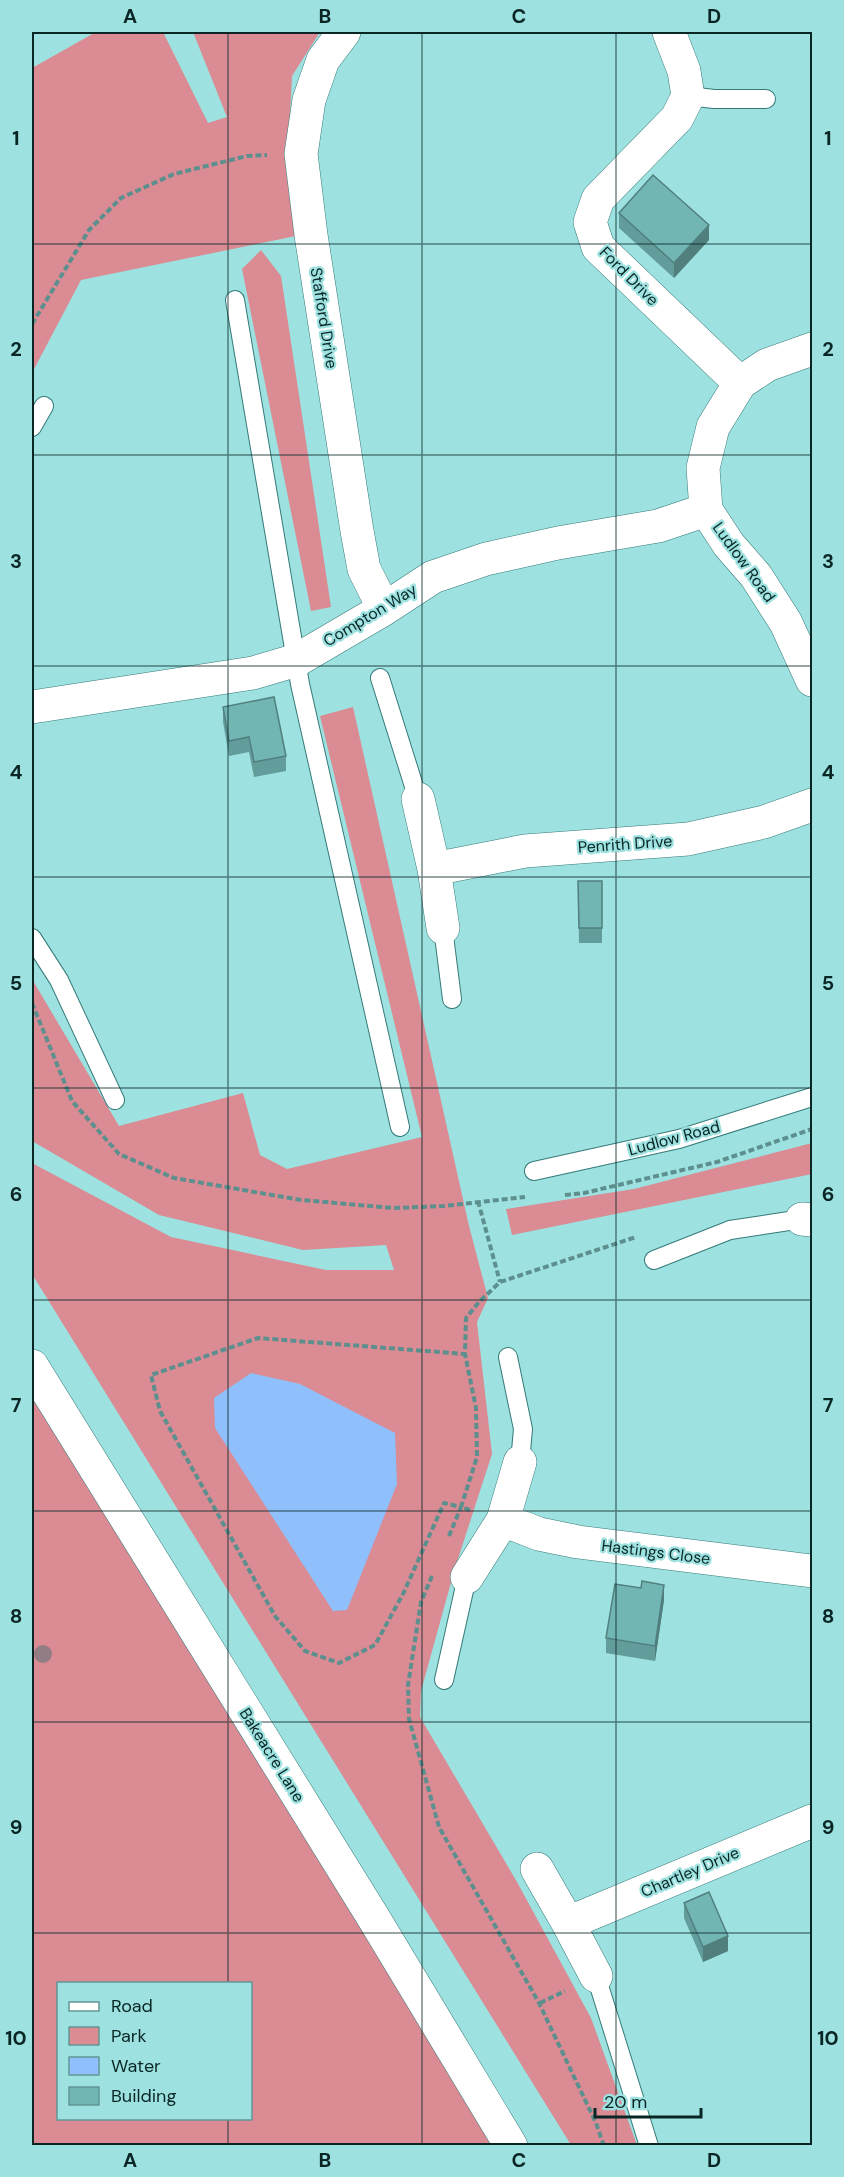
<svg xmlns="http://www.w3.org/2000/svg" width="844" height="2177" font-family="'DM Sans',sans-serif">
	<rect width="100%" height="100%" fill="#9de2e0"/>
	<!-- green -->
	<path fill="#da8b93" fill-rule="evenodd" d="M96,32h67l45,91 19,-6 -34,-85h127l-28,44 -3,61 12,98 -220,45 -49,93v-305z
		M261,250l20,26 50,331 -20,4 -69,-342z
		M353,707l116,519 19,72 -11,24 15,132 -37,114 -34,123 -1,26 97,165 74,136 46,127h-66l-539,-871v-111l139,74 155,33h68l-8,-25 -83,5 -144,-35 -127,-74v-162l87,147 124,-33 17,62 27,14 135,-32 -102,-421z
		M812,1143v31l-300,61 -6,-26 128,-20z
		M32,1368l478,777h-478zM58,1984h192v134h-192z"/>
	<!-- water -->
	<path fill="#8fc0fc" d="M251,1373l49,11 95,49 2,51 -50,126 -14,1 -118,-183 -1,-30z"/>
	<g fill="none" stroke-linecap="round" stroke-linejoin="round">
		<!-- lane casing -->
		<g stroke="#357a79" stroke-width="20">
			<path id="lane" d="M688,96l26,3h52
				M235,300l65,384 100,443
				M32,427l12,-21
				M380,678l38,121
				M443,928l9,71
				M32,938l27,42 56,120
				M534,1171l145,-32 133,-42
				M654,1260l76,-30 72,-11
				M508,1357l15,72 -3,33
				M444,1680l23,-103
				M596,1976l53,170"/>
		</g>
		<!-- street casing -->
		<g stroke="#357a79" stroke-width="34">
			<path id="street" d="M344,32l-21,28 -14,40 -8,54 10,81 46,296 7,38 20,40
				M669,32l15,39 4,25 -11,22 -79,81 -8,23 8,25 142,136
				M812,349l-45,16 -27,18 -27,44 -10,41 3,42 23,35 27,31 30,47 26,57
				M32,707l221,-34 44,-13 87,-51 49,-32 53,-18 72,-16 100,-17 48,-16
				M418,799l16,70 9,59
				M434,869l91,-18 163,-12 76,-17 48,-17
				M802,1219l10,1
				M503,1520l36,14 39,8 234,29
				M467,1577l36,-57 17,-58
				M537,1869l31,54 28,53
				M568,1923l244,-102"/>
		</g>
		<!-- secondary casing -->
		<g stroke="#357a79" stroke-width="34">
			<path id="secondary" d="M32,1366l341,551 138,229"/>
		</g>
		<!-- path -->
		<path stroke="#5c8f8e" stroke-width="4" stroke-dasharray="6 3" stroke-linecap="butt" d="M32,324l57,-94 32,-32 53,-24 73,-18 20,-1
			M32,1003l40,98 47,53 55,24 127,22 93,8 50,-2 81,-9
			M565,1195l19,-2 133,-31 95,-33
			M478,1201l22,81
			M470,1510l-9,-3 16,-50 -1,-49 -11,-54 1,-36 13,-16 21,-20 136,-45
			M449,1536l12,-29 -17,-4 -41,91 -28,51 -36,18 -34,-12 -30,-35 -115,-205 -9,-36 107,-37 207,16
			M432,1576l-11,26 -13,83 1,34 30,108 100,176 57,120 8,23
			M540,2003l25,-12"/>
		<!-- lane -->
		<use href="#lane" stroke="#fff" stroke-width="18"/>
		<!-- street -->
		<use href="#street" stroke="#fff" stroke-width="33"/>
		<!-- secondary -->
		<use href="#secondary" stroke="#fff" stroke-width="33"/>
	</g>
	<!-- trees -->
	<circle fill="#937d85" cx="43" cy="1654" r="9"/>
	<!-- wall -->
	<path fill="#629d9b" d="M619,213l90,27 -35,38 -55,-50z
		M223,707l63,49v15l-32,6 -5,-25 -20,4 -6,-34z
		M578,881h24v62h-23z
		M664,1600l-9,61 -49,-8v-15z
		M684,1903l44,48 -25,11 -19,-44z"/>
	<!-- shaded-wall -->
	<path fill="#507f7e" d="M709,225v15l-35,38v-15z
		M664,1585v15l-9,61v-15z
		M728,1936v15l-25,11v-15z"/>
	<!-- building -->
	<path fill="#72b6b4" stroke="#507f7e" stroke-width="1.5" d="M653,175l56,50 -35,38 -55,-50z
		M274,697l12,59 -32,6 -5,-25 -20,4 -6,-34z
		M578,881h24v47h-23z
		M642,1581l22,4 -9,61 -49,-8 9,-54 26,4z
		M709,1892l19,44 -25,11 -19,-44z"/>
	<!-- grid -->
	<path fill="none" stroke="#092625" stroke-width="1.5" stroke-opacity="0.55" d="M228,32v1952M422,32v2114M616,32v2114M32,244h780M32,455h780M32,666h780M32,877h780M32,1088h780M32,1300h780M32,1511h780M32,1722h780M32,1933h780M228,2118v28"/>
	<g text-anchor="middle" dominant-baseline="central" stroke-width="4.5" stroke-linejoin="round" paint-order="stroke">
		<!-- street labels -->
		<g font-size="16" fill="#092625" stroke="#9de2e0">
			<text transform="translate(629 276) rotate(45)">Ford Drive</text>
			<text transform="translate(324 318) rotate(81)">Stafford Drive</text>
			<text transform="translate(744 562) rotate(54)">Ludlow Road</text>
			<text transform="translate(370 615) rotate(-31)">Compton Way</text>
			<text transform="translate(625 844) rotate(-4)">Penrith Drive</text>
			<text transform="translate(674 1138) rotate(-15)">Ludlow Road</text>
			<text transform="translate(656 1552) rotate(7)">Hastings Close</text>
			<text transform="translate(272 1755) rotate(58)">Bakeacre Lane</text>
			<text transform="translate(690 1872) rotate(-23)">Chartley Drive</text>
		</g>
	</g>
	<!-- border -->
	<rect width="844" height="2177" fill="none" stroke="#9de2e0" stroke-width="66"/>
	<!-- legend -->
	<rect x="57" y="1982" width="195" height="138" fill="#9de2e0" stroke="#629795" stroke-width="1.5"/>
	<rect x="69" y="2002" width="30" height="9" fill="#ffffff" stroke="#629795" stroke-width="1.5"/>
	<text x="111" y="2012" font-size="18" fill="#092625">Road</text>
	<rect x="69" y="2027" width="30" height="18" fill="#da8b93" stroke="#629795" stroke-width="1.5"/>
	<text x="111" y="2042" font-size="18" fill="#092625">Park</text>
	<rect x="69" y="2057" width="30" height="18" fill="#8fc0fc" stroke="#629795" stroke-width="1.5"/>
	<text x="111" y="2072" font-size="18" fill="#092625">Water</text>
	<rect x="69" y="2087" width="30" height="18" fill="#72b6b4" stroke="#629795" stroke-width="1.5"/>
	<text x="111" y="2102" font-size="18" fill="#092625">Building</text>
	<!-- scale -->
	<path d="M595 2108v9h106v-9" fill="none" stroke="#092625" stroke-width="3"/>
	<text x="604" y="2108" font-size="18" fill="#092625" stroke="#9de2e0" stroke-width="4.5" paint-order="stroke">20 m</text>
	<rect x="33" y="33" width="778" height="2111" fill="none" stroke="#092625" stroke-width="2"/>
	<g font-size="20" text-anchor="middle" font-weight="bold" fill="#092625">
		<text x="130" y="23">A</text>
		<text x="325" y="23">B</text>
		<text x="519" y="23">C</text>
		<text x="714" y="23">D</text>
		<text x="16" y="145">1</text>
		<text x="828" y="145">1</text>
		<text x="16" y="356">2</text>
		<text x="828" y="356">2</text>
		<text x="16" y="568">3</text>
		<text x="828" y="568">3</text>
		<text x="16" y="779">4</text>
		<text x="828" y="779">4</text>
		<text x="16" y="990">5</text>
		<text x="828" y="990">5</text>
		<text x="16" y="1201">6</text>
		<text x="828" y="1201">6</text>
		<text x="16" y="1412">7</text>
		<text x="828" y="1412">7</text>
		<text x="16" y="1623">8</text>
		<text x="828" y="1623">8</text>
		<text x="16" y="1834">9</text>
		<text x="828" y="1834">9</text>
		<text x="16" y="2045">10</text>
		<text x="828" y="2045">10</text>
		<text x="130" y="2167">A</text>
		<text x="325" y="2167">B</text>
		<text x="519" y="2167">C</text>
		<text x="714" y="2167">D</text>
	</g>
</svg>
